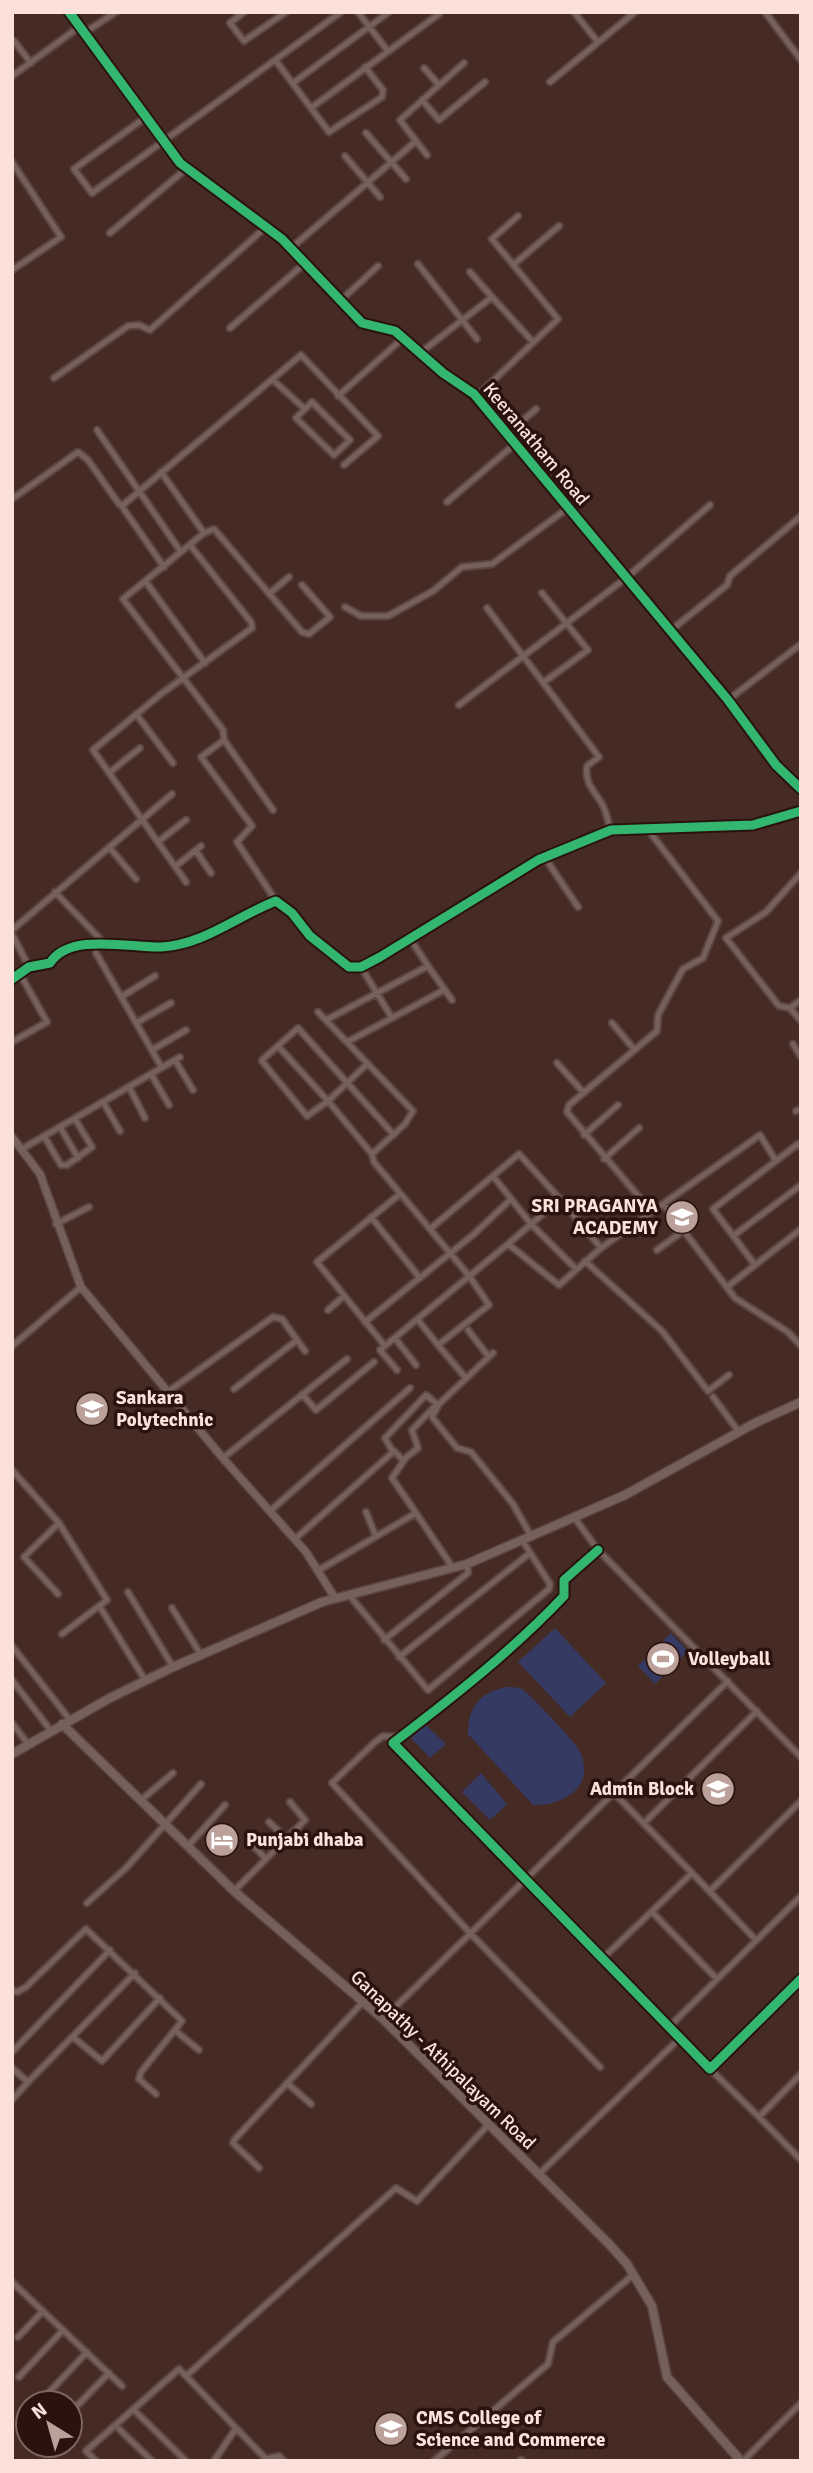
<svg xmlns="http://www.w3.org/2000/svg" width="813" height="2473" font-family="Signika,sans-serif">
	<rect width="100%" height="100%" fill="#462a24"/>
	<!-- green -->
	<path fill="#343a61" d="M555,1628l51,55 -36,34 -52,-55z
		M671,1633l17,18 -33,33 -17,-18z
		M506,1687c4,0 12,0 16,2 7,4 52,52 56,59 20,36 -12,58 -45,57l-65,-71c0,-27 11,-41 38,-47z
		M425,1724l21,20 -16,14 -19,-20z
		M481,1773l26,31 -17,16 -28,-28z"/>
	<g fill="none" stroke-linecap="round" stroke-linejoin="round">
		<!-- minor casing -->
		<g stroke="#5c4541" stroke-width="9">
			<path id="minor" d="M244,12l-14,11 14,18 42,-29
				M358,12l29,38
				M574,12l23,29
				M765,12l36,48
				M84,33l32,-21
				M14,41l17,22
				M276,61l35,47 128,-94
				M424,68l15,17
				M12,76l67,-49
				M550,82l85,-70
				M293,83l96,-71
				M422,100l17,20 46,-38
				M311,108l18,24 53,-35 1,-7 -18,-23
				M146,117l-72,52 18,24 249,-181
				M366,133l40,46
				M416,141l11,14
				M345,156l35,41
				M12,162l49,75 -49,33
				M110,233l77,-65
				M290,249l126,-108 -16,-21 64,-57
				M418,264l59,75
				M513,265l46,-39
				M470,272l22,25
				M340,301l38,-35
				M230,328l74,-64
				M420,353l72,-56 41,45
				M54,378l74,-52 11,-1 11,5 116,-103
				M273,380l32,29 -9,9 38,37 16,-15 -38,-38 -7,7
				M338,396l65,-58
				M476,397l82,-78 -66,-80 26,-23
				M97,430l84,122
				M507,434l29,-25
				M161,472l43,61
				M12,499l66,-47 10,8 31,44 4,1 178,-150 77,81 -34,29
				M447,502l68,-58
				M121,505l43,62
				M146,582l59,81
				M270,593l19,-16
				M542,593l46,57 -44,32
				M345,607l16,9h27l45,-25 29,-24 30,-3 76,-56
				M487,608l112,149 -12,9c-3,20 10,26 17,42 3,7 4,15 7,22
				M670,631l57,-46 3,-9 71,-60
				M728,700l73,-56
				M459,705l167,-127 84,-73
				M136,714l37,49
				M224,740l-23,17 51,69 -15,16 39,59
				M110,772l30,-24
				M273,810l-49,-70 -1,-10 -100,-131 81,-66 10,-4 88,103 7,2 21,-17 -28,-32
				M649,831l69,90 -15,37 -20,11 -10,18 -15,28 -1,16 -88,74 -2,7 84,99
				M159,841l27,-21
				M109,847l27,32
				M196,851l15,22
				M545,858l33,49
				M176,866l25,-20
				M186,882l-93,-132 68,-56 91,-66 -1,-6 -61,-77
				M55,892l50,52
				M12,930l160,-136
				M12,934l17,33
				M96,953l66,115
				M428,966l24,34
				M12,979l17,-12 21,-4c20,-31 80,-15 112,-16 43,-3 75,-31 114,-46l16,12 18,23 39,31h12l19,-10 158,-97 73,-30 142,-5 48,-14
				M121,997l34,-21
				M801,1000l-11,8 11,13
				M790,1008l-11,-2 -53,-68 40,-26 35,-39
				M318,1012l95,99 -8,13 -33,30 2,8 96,115 19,28 -51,40 -20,-25
				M392,1018l52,-28
				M326,1020l102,-54 -19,-29
				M136,1023l35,-20
				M612,1023l22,26
				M12,1042l35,-20 -27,-48
				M347,1042l45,-24 -31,-51
				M793,1044l8,13
				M278,1046l50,55 -21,15 -45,-55v-1l36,-32 96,107
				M152,1050l34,-20
				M175,1060l18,30
				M557,1063l27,30
				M365,1066l-37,35 44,53
				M151,1074l18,31
				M129,1087l16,31
				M103,1102l17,29
				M796,1111l5,-2
				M60,1127l18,31
				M584,1135l34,-30
				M44,1136l17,29h6l25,-18 -17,-28
				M22,1149l158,-92
				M604,1159l35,-31
				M493,1176l38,48 45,45
				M664,1205l71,93 53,34 13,14
				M371,1217l49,61
				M56,1224l33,-17
				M430,1229l89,-75 41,45
				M733,1236l68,-51
				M601,1248l-41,-49 -52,45 51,41 42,-37 159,-113 16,26
				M657,1250l26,-19
				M585,1261l77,70 46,60 21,-16
				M755,1265l-42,-56 85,-65 3,3
				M727,1287l74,-58
				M328,1310l16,-14
				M365,1322l109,-88 37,-35
				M468,1330l21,27
				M395,1338l21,27
				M438,1345l27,32
				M12,1346l69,-59
				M385,1346l-68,-84 83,-68
				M493,1353l-54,51 -7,13 25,31 14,4 42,52 18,32
				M397,1370l-17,-20 128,-106
				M234,1389l63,-49
				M169,1391l104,-74 9,2 23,32
				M302,1394l14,16 58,-48
				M713,1397l26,35
				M223,1458l124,-99
				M405,1459l-13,19 24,35
				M12,1470l47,53 48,77 -45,34
				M270,1511l140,-123
				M366,1512l9,22
				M574,1517l24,33 203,207
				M295,1539l98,-87 -8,-14 41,-43 11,9 -25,26 6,18 -15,12 -9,-9
				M598,1550l-34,30v16c-52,55 -111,101 -171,147l317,326 91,-90
				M319,1570l97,-57 37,55
				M128,1592l45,75
				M58,1594l-34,-37 35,-34
				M349,1595l79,95 121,-101 1,-5 -28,-44
				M100,1607l45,73
				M172,1608l29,47
				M384,1640l84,-67 -1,-9
				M12,1646l58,74
				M399,1657l131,-104
				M12,1680l39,51
				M12,1723l16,21
				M400,1737l-17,-1 -9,7 -42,40 138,150 130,134
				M614,1793l78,80
				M140,1801l33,-28
				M269,1822l17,16
				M644,1823l113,-112
				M250,1842l16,17
				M187,1847l38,-42
				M234,1891l71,-71 -15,-18
				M710,1891l91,-90
				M87,1903l39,-35 75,-84
				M652,1912l65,67
				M602,1959l90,-86 64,67
				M12,1990l5,2 9,-5 60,-58 96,92 -41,51 -2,7 17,15
				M383,2019l345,-338
				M669,2027l132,-131
				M177,2032l22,18
				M73,2037l29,24 58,-63
				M12,2052l98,-102
				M12,2068l16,14 -16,18
				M710,2069l49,48 42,-43
				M28,2082l107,-109
				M287,2083l24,21
				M759,2117l42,43
				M259,2168l-26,-25 2,-4 128,-137
				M540,2173l140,-135
				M12,2282l110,104
				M18,2337l25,-26
				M19,2377l44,-47
				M39,2403l48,-51
				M133,2409l53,52
				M70,2413l39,-40
				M236,2428l30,31 13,-3 5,5
				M119,2429l33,32
				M521,2460l2,1
				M96,2461l-10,-10 93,-82 7,7
				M214,2461l22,-33 -50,-52 210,-188 21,13 72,-77
				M434,2461l114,-97 5,-22 81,-68
				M743,2461l58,-58"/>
		</g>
		<!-- tertiary casing -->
		<g stroke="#5c4541" stroke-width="10">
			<path id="tertiary" d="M69,12l111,151 102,76 80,84 33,8 48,42 31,21 254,306 48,65 25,24
				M12,1137l28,37 41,113 140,169 85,96 29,46"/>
		</g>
		<!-- secondary casing -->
		<g stroke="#5c4541" stroke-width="11">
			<path id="secondary" d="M62,1724l172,167 149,128 225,224 19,21 25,42 15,71 74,84
				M12,1754l96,-55 65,-32 149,-65 145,-38 158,-69 130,-72 46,-21"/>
		</g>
		<!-- minor -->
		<use href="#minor" stroke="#76605b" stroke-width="5"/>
		<!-- tertiary -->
		<use href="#tertiary" stroke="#76605b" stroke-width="7"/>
		<!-- secondary -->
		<use href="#secondary" stroke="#76605b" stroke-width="8"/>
		<!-- cycleway casing -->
		<g stroke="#2a130e" stroke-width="13">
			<path id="cycleway" d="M69,12l111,151 102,76 80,84 33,8 48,42 31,21 254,306 48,65 25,24
				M12,979l17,-12 21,-4c20,-31 80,-15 112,-16 43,-3 75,-31 114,-46l16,12 18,23 39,31h12l19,-10 158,-97 73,-30 142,-5 48,-14
				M598,1550l-34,30v16c-52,55 -111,101 -171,147l317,326 91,-90"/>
		</g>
		<!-- cycleway -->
		<use href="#cycleway" stroke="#33b770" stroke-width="9"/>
	</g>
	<!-- icons -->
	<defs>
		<g id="school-disc" transform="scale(1.75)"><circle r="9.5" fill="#bca09a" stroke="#2a130e"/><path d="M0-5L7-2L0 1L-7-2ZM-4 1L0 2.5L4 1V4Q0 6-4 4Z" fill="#fff"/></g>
		<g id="university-disc" transform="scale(1.75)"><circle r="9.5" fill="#bca09a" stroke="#2a130e"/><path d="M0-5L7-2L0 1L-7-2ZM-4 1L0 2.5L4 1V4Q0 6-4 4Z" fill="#fff"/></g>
		<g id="stadium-disc" transform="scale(1.75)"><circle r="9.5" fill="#bca09a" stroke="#2a130e"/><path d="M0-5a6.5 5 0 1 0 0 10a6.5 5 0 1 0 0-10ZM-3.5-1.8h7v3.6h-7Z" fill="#fff"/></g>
		<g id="hotel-disc" transform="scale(1.75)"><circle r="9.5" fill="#bca09a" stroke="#2a130e"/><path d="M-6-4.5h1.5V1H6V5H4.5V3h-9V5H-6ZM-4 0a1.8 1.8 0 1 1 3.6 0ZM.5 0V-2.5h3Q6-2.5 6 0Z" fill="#fff"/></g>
	</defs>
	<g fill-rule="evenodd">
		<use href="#school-disc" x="682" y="1217"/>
		<use href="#university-disc" x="92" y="1409"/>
		<use href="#stadium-disc" x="663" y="1659"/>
		<use href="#university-disc" x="718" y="1789"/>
		<use href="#hotel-disc" x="222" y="1840"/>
		<use href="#university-disc" x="391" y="2429"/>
	</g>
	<g text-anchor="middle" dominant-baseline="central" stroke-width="7" stroke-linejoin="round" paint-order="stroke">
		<!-- street labels -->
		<g font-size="19" fill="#fce0da" stroke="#2a130e">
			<text transform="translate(536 444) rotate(50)">Keeranatham Road</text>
			<text transform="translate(443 2060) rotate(44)">Ganapathy - Athipalayam Road</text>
		</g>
		<!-- poi labels -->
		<g font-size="19" font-weight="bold" fill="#fce0da" stroke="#2a130e" text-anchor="start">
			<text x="658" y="1206" text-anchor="end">SRI PRAGANYA<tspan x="658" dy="22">ACADEMY</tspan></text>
			<text x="116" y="1398">Sankara<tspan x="116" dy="22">Polytechnic</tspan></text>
			<text x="688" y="1659">Volleyball</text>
			<text x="694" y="1789" text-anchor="end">Admin Block</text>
			<text x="246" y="1840">Punjabi dhaba</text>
			<text x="416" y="2418">CMS College of<tspan x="416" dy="22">Science and Commerce</tspan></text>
		</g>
	</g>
	<!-- border -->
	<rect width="813" height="2473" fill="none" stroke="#fce0da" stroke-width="28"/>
	<!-- north arrow -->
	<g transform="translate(49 2424) rotate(323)"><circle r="33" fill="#2a130e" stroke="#7e6560" stroke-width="2"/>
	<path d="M0-5L12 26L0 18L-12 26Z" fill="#bca09a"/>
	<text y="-10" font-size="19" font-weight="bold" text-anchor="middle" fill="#fce0da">N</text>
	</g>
</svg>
